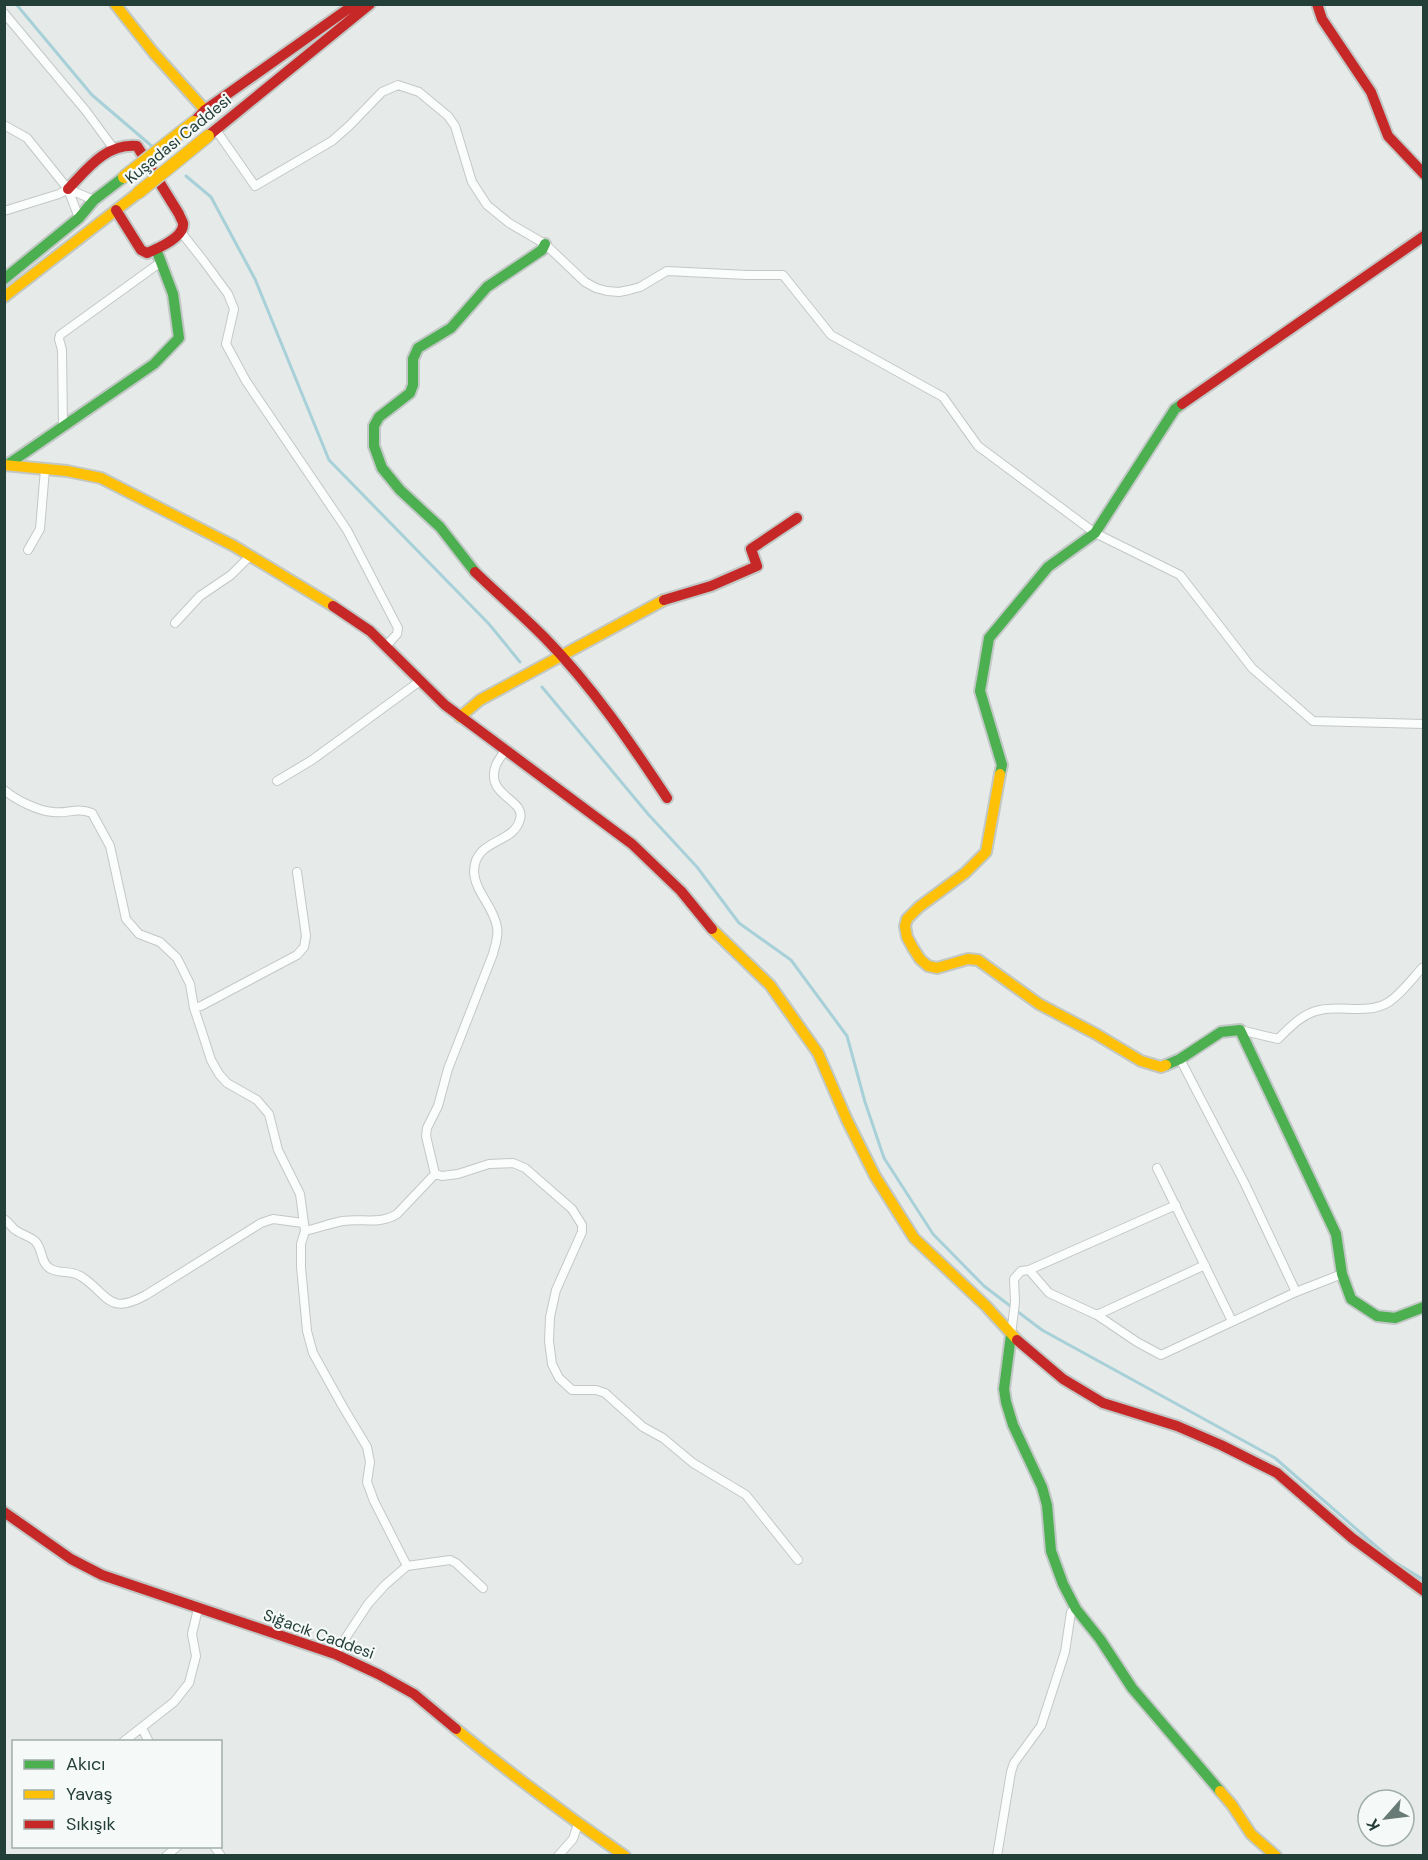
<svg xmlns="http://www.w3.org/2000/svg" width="1428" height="1860" font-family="'DM Sans',sans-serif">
	<rect width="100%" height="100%" fill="#e6ebe9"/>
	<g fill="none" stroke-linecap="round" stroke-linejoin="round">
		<!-- stream -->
		<path stroke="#a8d0d8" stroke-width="3" d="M16,4l76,91 62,53
			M186,176l25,21 44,82 74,181 160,164 31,38
			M542,687l106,127 49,53 42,56 52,37 56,76 18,66 19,56 49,76 51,52 58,44 233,128 118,103 31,19"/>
		<!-- street casing -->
		<g stroke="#c3c8c6" stroke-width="10">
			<path id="street" d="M4,13l82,98 28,38
				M4,125l23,13 41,51 11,29
				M216,130l39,56 77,-45 17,-15 33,-34 16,-7 21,7 29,24 7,10 17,56 15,23 22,18 36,21 40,38 11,6 11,3 12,1 10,-2 11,-3 27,-16 80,4h36l48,60 112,62 35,49 117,87 85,42 72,93 61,53 111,3
				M68,189l26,11
				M4,211l55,-17 9,-5
				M180,231l23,29 25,34 6,15 -8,35 20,37 101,149 51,98 -1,6 -11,12
				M63,427l-1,-77 -3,-11 1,-4 101,-73
				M28,550l12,-21 5,-60
				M175,623l25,-27 31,-21 19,-19
				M277,781l35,-21 108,-79
				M4,790c12,10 34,21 49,22 15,2 22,-5 39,1l18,33 16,73 13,15 21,8 17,16 13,26 4,24 8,24 9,28 8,14 8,9 30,17 12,14 9,36 22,44 5,37 -4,13v23l6,64 6,22 30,54 24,40 3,15 -3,20 7,19 33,65
				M194,1008l7,-2 96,-51 7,-8 2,-11 -9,-64
				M1240,1030l38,9c12,-12 25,-26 42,-29 22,-5 48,5 69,-8 13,-9 23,-23 33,-34
				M1180,1059l65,125 51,108
				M1157,1168l75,153
				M435,1174l-9,-38 1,-8 11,-22 10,-37 45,-115c2,-9 6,-18 4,-27 -3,-20 -22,-35 -23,-55 0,-34 40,-27 46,-53 6,-20 -36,-23 -24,-54 2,-5 7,-11 10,-16
				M4,1219c4,3 7,7 10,10 6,5 15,7 21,12 8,7 5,23 16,28 9,5 22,1 31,8 27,18 26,39 64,18l115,-72 12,-4 30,4
				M305,1231c13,-3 26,-8 38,-10 19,-3 36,4 54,-7l38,-40 7,2 16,-2 31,-10 24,-1 12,5 47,41 10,16v7l-26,58 -6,27 -1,24 3,23 7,14 13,12h24l9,3 38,34 20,11 30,25 53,32 52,65
				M1029,1270l20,23 48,22 40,27 24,13 135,-63 46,-18
				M1097,1315l108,-50
				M1011,1335l4,-33 -1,-23 7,-8 8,-1 147,-65
				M335,1654l33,-50 17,-19 22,-19 43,-6 6,3 27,25
				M142,1728l7,14
				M123,1742l51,-40 15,-19 7,-27 -4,-22 6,-25
				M214,1846l7,10
				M166,1856l12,-10
				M558,1856l15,-17 5,-15
				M997,1856l14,-84 3,-9 27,-37 24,-74 6,-40 5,-3"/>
		</g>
		<!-- fast casing -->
		<g stroke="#c2c8c6" stroke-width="14">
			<path id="fast" d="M4,279l75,-61 15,-18 30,-23
				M7,465l147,-101 25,-26 -6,-44 -17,-45
				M475,572l-35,-45 -40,-37 -18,-22 -8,-22v-20l5,-9 31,-24 3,-8v-26l5,-11 33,-20 36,-41 55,-37 3,-6
				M1000,774l2,-9 -22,-74 9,-53 59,-71 47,-34 80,-124 7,-5
				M1166,1065l14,-6 41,-27 19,-2 96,204 6,40 9,25 26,17 18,2 29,-11
				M1011,1335l-7,54 2,13 7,23 29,62 5,18 4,46 12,33 13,25 24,30 32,49 88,103"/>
		</g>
		<!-- slow casing -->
		<g stroke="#c2c8c6" stroke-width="14">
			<path id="slow" d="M115,4l38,48 52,58
				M4,297l134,-104
				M4,465l63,6 34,7 133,68 99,60
				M460,717l20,-17 184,-100
				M1000,774l-14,78 -21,21 -46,34 -12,12 -2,7 2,11 6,11 7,11 8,7 9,2 31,-9 10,1 61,44 57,30 45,27 20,6 5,-2
				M712,929l58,56 48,68 29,67 28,56 39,62 72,68 31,34
				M456,1729c55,45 111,87 169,127
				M1220,1791l12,14 19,29 25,22"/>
		</g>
		<!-- jam casing -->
		<g stroke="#c2c8c6" stroke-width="14">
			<path id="jam" d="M1317,4l5,15 49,73 17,44 36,38
				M194,122l11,-12 150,-106
				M208,136l162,-132
				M68,189c19,-20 38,-46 69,-43l42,68c1,3 3,6 4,9 2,14 -26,26 -36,30l-6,-3 -25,-40
				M1182,404l242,-168
				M475,572c23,22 47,43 70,66 47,48 85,104 122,160
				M664,600l47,-14 46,-20 -6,-17 46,-31
				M333,606l37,25 75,74 187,139 49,47 31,38
				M1017,1340l46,39 40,24 74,23 44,19 56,28 75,65 72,53
				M4,1512l67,47 31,16 233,79 43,20 36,20 42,35"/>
		</g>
		<!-- street -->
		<use href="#street" stroke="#fbfcfc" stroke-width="8"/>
		<!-- fast -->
		<use href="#fast" stroke="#4caf50" stroke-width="10"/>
		<!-- slow -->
		<use href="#slow" stroke="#ffc107" stroke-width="10"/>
		<!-- jam -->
		<use href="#jam" stroke="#c62828" stroke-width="10"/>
		<!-- slow-bridge casing -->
		<g stroke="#c2cac8" stroke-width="15" stroke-linecap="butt">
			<path id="slow-bridge" d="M124,177l70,-55
				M138,193l70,-57"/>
		</g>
		<!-- slow-bridge -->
		<use href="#slow-bridge" stroke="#ffc107" stroke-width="12"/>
	</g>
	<g text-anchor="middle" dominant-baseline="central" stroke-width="4.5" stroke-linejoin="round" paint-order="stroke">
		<!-- street labels -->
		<g font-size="16" fill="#243e38" stroke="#f5f9f7">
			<text transform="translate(178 139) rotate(-39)">Kuşadası Caddesi</text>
			<text transform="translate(319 1634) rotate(20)">Sığacık Caddesi</text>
		</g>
	</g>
	<!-- border -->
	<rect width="1428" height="1860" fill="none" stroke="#243e38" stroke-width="12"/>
	<!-- legend -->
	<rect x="12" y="1740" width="210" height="108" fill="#f5f9f7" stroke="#a1aeab" stroke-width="1.5"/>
	<rect x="24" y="1760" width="30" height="9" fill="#4caf50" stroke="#a1aeab" stroke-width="1.5"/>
	<text x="66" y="1770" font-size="18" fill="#243e38">Akıcı</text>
	<rect x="24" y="1790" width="30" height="9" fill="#ffc107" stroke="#a1aeab" stroke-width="1.5"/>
	<text x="66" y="1800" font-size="18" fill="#243e38">Yavaş</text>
	<rect x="24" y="1820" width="30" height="9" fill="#c62828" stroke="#a1aeab" stroke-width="1.5"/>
	<text x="66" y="1830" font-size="18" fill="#243e38">Sıkışık</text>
	<!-- north arrow -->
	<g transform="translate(1386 1818) rotate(242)"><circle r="28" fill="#f5f9f7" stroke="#a1aeab" stroke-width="1.5"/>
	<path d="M0-4.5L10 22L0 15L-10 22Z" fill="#687b76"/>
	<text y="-9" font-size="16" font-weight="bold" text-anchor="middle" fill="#243e38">K</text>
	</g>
</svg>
